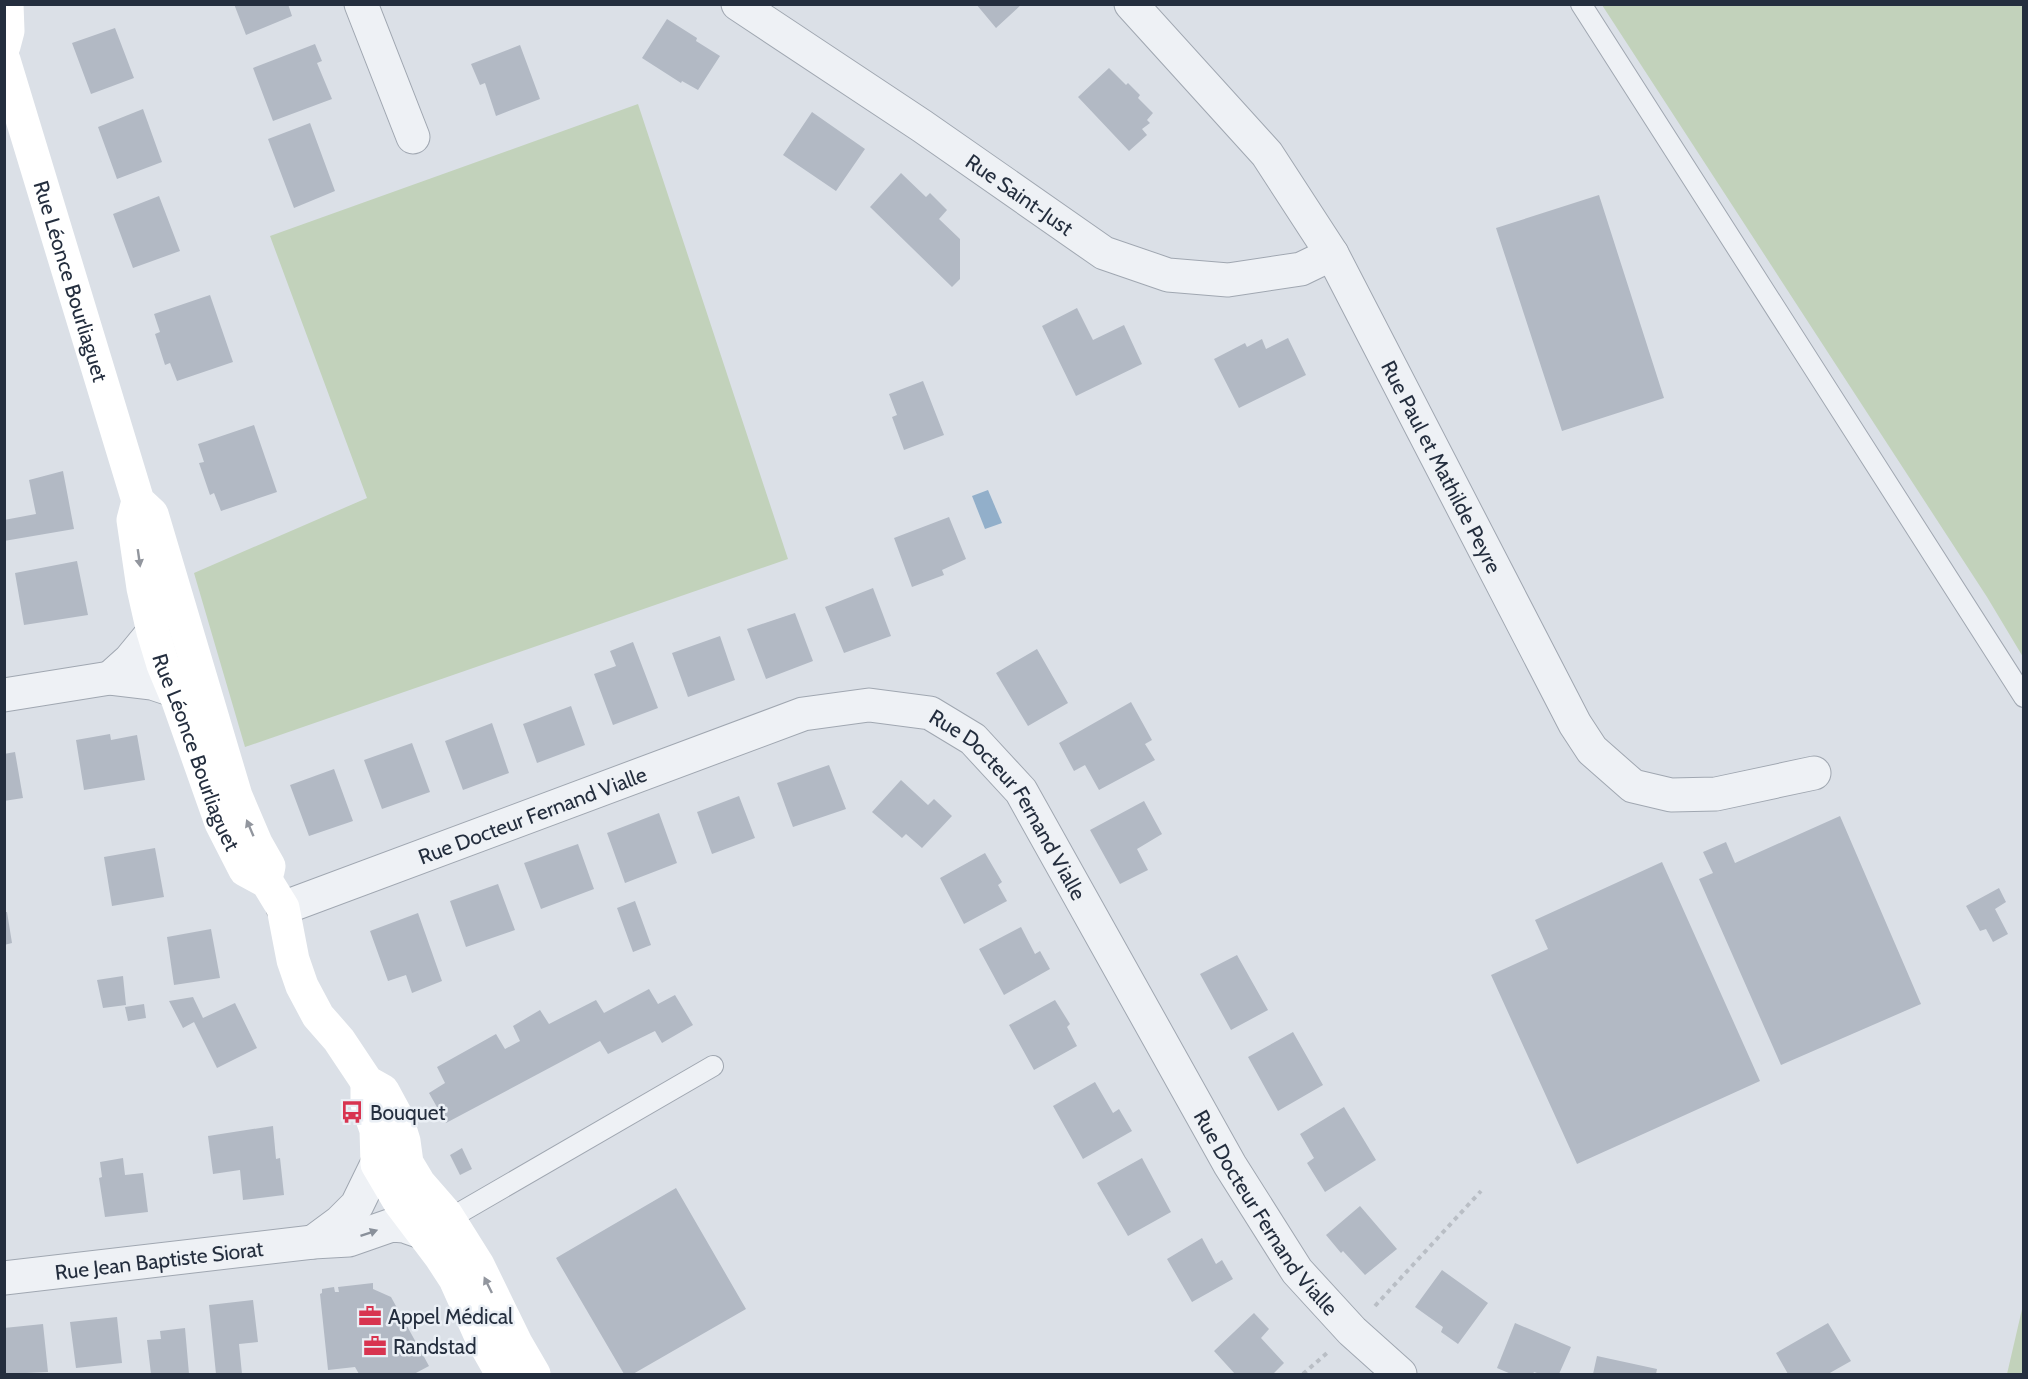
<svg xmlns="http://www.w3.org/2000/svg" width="2028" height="1379" font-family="Cabin,sans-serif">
	<rect width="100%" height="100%" fill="#dbe0e7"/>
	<!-- green -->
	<path fill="#c2d2bb" d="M1602,5h421v652l-36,-60z
		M638,104l150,455 -543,188 -51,-174 173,-75 -97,-262z
		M2023,1305v69h-16z"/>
	<!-- water -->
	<path fill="#92afca" d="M988,490l14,33 -17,6 -13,-33z"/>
	<!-- building -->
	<path fill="#b2b9c4" d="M234,4h54l4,12 -46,19z
		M976,4h46l-26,24z
		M667,19l30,19 -1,3 24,15 -22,34 -16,-9 -1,2 -39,-25z
		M115,28l19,50 -43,16 -19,-51z
		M315,44l7,17 -5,2 15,36 -59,22 -20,-53z
		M520,45l20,54 -44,17 -11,-33 -5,2 -9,-21z
		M1109,68l17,17 2,-2 12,12 -2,3 15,15 -6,7 3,3 -8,6 5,6 -18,16 -51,-54z
		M143,109l19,53 -45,17 -19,-52z
		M812,112l53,37 -29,42 -53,-36z
		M310,123l25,68 -41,17 -26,-69z
		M901,173l25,24 4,-4 17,17 -8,9 21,20v40l-8,8 -82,-80z
		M1599,195l65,203 -102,33 -66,-203z
		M159,196l21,55 -47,17 -20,-54z
		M210,295l23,67 -56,19 -7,-18 -5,2 -10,-31 5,-2 -6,-18z
		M1077,308l16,32 31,-15 18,39 -66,32 -34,-70z
		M1288,338l18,37 -67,33 -25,-49 31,-16 2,4 15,-8 4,10z
		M923,381l21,54 -40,15 -12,-33 5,-2 -8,-21z
		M254,425l23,67 -56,19 -7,-18 -4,2 -11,-32 5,-1 -6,-18z
		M63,471l11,58 -70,12v-21l32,-6 -7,-34z
		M949,517l17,42 -24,11 2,5 -32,12 -18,-49z
		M77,561l11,54 -64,10 -9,-52z
		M873,588l18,48 -47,17 -19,-46z
		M795,613l18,48 -47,18 -19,-50z
		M720,636l15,44 -47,17 -16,-44z
		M633,642l25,66 -45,17 -19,-51 22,-8 -6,-15z
		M1037,649l31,54 -40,23 -32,-53z
		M1131,702l21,38 -7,4 10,16 -56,30 -14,-25 -11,6 -15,-28z
		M571,706l14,39 -48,18 -14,-39z
		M492,723l17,50 -46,17 -18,-49z
		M110,734l1,6 26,-5 8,45 -61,10 -8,-50z
		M412,743l18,49 -48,17 -18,-49z
		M15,752l8,46 -19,3v-47z
		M829,765l17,44 -53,18 -16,-44z
		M334,769l19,52 -44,15 -19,-51z
		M901,780l27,25 6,-6 18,17 -30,32 -16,-14 -4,4 -30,-26z
		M739,796l16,42 -43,16 -15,-42z
		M1144,801l18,33 -25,15 11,21 -28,14 -30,-54z
		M659,813l18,50 -52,20 -18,-50z
		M1840,816l81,188 -140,61 -82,-186 14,-6 -10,-21 23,-10 9,21z
		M578,844l16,45 -53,20 -17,-46z
		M155,848l9,49 -52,9 -8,-49z
		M985,853l17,29 -4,3 9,16 -43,23 -24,-46z
		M1662,862l98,219 -183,83 -86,-189 57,-26 -13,-29z
		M498,884l17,46 -49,17 -16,-46z
		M1999,888l7,14 -11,7 13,25 -15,8 -7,-13 -6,2 -14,-25z
		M635,901l16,44 -18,7 -16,-44z
		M4,912h3l5,31 -8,2z
		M418,913l24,68 -30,12 -6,-18 -18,6 -18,-50z
		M1021,927l14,27 5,-3 10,18 -46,26 -25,-46z
		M211,929l9,49 -46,7 -7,-48z
		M1237,955l31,55 -37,20 -31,-56z
		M123,976l3,29 -23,3 -6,-28z
		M649,989l9,15 17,-9 18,30 -31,18 -7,-12 -47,23 -8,-13 -154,82 -17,-30 16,-10 -8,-16 59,-33 9,15 15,-8 -7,-15 27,-16 9,14 47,-24 8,13z
		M193,997l10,21 32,-15 22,45 -40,20 -23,-46 -11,6 -14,-27z
		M1055,1000l15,24 -3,3 10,19 -43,24 -25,-45z
		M144,1004l2,14 -18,3 -3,-14z
		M1293,1032l30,53 -45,26 -30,-54z
		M1095,1082l18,31 6,-4 13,22 -49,28 -30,-53z
		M1344,1107l32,53 -51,32 -18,-29 7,-5 -14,-24z
		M273,1126l3,33 4,-1 4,37 -41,5 -3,-30 -27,4 -5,-38z
		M462,1148l10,21 -12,6 -10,-20z
		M123,1158l2,17 18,-2 5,39 -43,5 -6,-39 3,-1 -2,-15z
		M1142,1158l29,54 -43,24 -31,-53z
		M676,1188l70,121 -113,65h-9l-68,-116z
		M1360,1206l37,43 -32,26 -22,-24 -2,2 -15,-18z
		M1202,1238l14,26 6,-4 11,19 -41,23 -25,-43z
		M1442,1270l46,33 -30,41 -17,-12 2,-5 -28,-20z
		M373,1283v6l18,8 38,69 -15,8h-55l-4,-7 -27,3 -8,-76 2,-1v-4l12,-2 1,5h4l-1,-5z
		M253,1300l5,42 -19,2 3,30h-26l-7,-69z
		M1254,1313l15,16 -8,9 23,25 -11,11h-38l-21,-23z
		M117,1317l5,46 -46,5 -6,-46z
		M1515,1323l56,24 -12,27h-19l-6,-2 -1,2h-22l-14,-6z
		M1828,1323l23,38 -23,13h-40l-12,-21z
		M43,1324l5,48 -44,2v-46z
		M185,1328l4,46h-38l-4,-34 14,-1 -1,-8z
		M1597,1356l60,13 -1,5h-63z"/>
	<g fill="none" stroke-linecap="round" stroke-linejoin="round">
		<!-- service casing -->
		<g stroke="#a0a7b1" stroke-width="22">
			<path id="service" d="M1581,4l443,693
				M442,1223l271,-157"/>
		</g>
		<!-- minor casing -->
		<g stroke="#a0a7b1" stroke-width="35">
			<g id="minor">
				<path d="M361,4l52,133"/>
				<path id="s1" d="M738,4l184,122 182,127 64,22 60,5 73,-11 31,-15"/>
				<path id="s2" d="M1131,4l136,150 65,100 243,470 17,26 41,36 38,9 45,-1 98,-21"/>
				<path d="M110,678l20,-18 23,-28 24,-6"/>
				<path d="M4,695l106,-17 42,5 21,7 21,-6"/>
				<path id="s3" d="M283,908l520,-194 66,-9 61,8 43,26 48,52 209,374 67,106 55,60 48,43"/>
				<path d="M313,1242l27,-20 17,-17 20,-41"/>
				<path id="s4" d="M4,1278l309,-36 36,-2 43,-15 12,1 20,7"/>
			</g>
		</g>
		<!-- path -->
		<path stroke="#b9bec5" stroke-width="4" stroke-dasharray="4.5 4.5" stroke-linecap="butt" d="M1375,1306l106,-115
			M1303,1374l24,-21"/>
		<!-- service -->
		<use href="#service" stroke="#eef1f5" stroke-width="20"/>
		<!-- minor -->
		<use href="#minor" stroke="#eef1f5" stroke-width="33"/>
		<!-- secondary -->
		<g stroke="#fff" stroke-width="33">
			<path d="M4,46l4,-15 -1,-27"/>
			<path id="s5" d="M4,60l134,441 14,13 84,282 20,47 13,23 -1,5"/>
			<path id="s6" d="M138,501l-5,19 10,68 10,44 10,33 15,36 43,122 24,47 22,12 16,26 10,52 9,26 16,30 21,24 28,42 16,9 13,24 8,26 3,22 12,20 27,31 32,51 38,78 18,31"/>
			<path d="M367,1082v22l9,26 1,34 23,39 40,53 15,23 26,58 21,37"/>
		</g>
	</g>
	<!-- one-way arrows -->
	<defs><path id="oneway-solid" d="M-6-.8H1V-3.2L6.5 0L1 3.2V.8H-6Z" transform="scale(1.5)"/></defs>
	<g fill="#92969e">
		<use href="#oneway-solid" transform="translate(139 558) rotate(82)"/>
		<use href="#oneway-solid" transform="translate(250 828) rotate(-113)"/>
		<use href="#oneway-solid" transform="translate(488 1285) rotate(-116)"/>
	</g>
	<use fill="#89909a" href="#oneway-solid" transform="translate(369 1233) rotate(-19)"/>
	<!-- icons -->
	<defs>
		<g id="bus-bare" transform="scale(1.8)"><path d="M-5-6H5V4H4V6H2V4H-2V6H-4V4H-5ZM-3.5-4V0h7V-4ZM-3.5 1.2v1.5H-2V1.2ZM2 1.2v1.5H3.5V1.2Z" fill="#d83450" stroke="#eaeff5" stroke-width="2.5" paint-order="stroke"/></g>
		<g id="office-bare" transform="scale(1.8)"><path d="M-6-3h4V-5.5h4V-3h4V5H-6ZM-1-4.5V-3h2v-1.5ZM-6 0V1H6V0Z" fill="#d83450" stroke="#eaeff5" stroke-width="2.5" paint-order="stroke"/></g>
	</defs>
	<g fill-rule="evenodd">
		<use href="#bus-bare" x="352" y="1112"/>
		<use href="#office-bare" x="370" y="1316"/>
		<use href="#office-bare" x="375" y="1346"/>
	</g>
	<g text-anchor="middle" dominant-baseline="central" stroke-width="5" stroke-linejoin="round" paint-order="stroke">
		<!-- street labels -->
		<g font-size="21" fill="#242e3e" stroke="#eaeff5">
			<text stroke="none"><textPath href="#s1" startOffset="340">Rue Saint-Just</textPath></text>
			<text stroke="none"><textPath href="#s5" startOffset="231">Rue Léonce Bourliaguet</textPath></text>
			<text stroke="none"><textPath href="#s2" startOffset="561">Rue Paul et Mathilde Peyre</textPath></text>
			<text stroke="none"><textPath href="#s6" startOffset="261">Rue Léonce Bourliaguet</textPath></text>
			<text stroke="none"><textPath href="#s3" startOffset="806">Rue Docteur Fernand Vialle</textPath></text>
			<text stroke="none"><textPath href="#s3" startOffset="266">Rue Docteur Fernand Vialle</textPath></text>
			<text stroke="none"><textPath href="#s3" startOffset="1292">Rue Docteur Fernand Vialle</textPath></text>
			<text stroke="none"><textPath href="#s4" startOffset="156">Rue Jean Baptiste Siorat</textPath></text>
		</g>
		<!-- poi labels -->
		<g font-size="21" fill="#242e3e" stroke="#eaeff5" text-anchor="start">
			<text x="370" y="1112">Bouquet</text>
			<text x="388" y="1316">Appel Médical</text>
			<text x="393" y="1346">Randstad</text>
		</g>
	</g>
	<!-- border -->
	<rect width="2028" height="1379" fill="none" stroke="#242e3e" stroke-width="12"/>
</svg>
